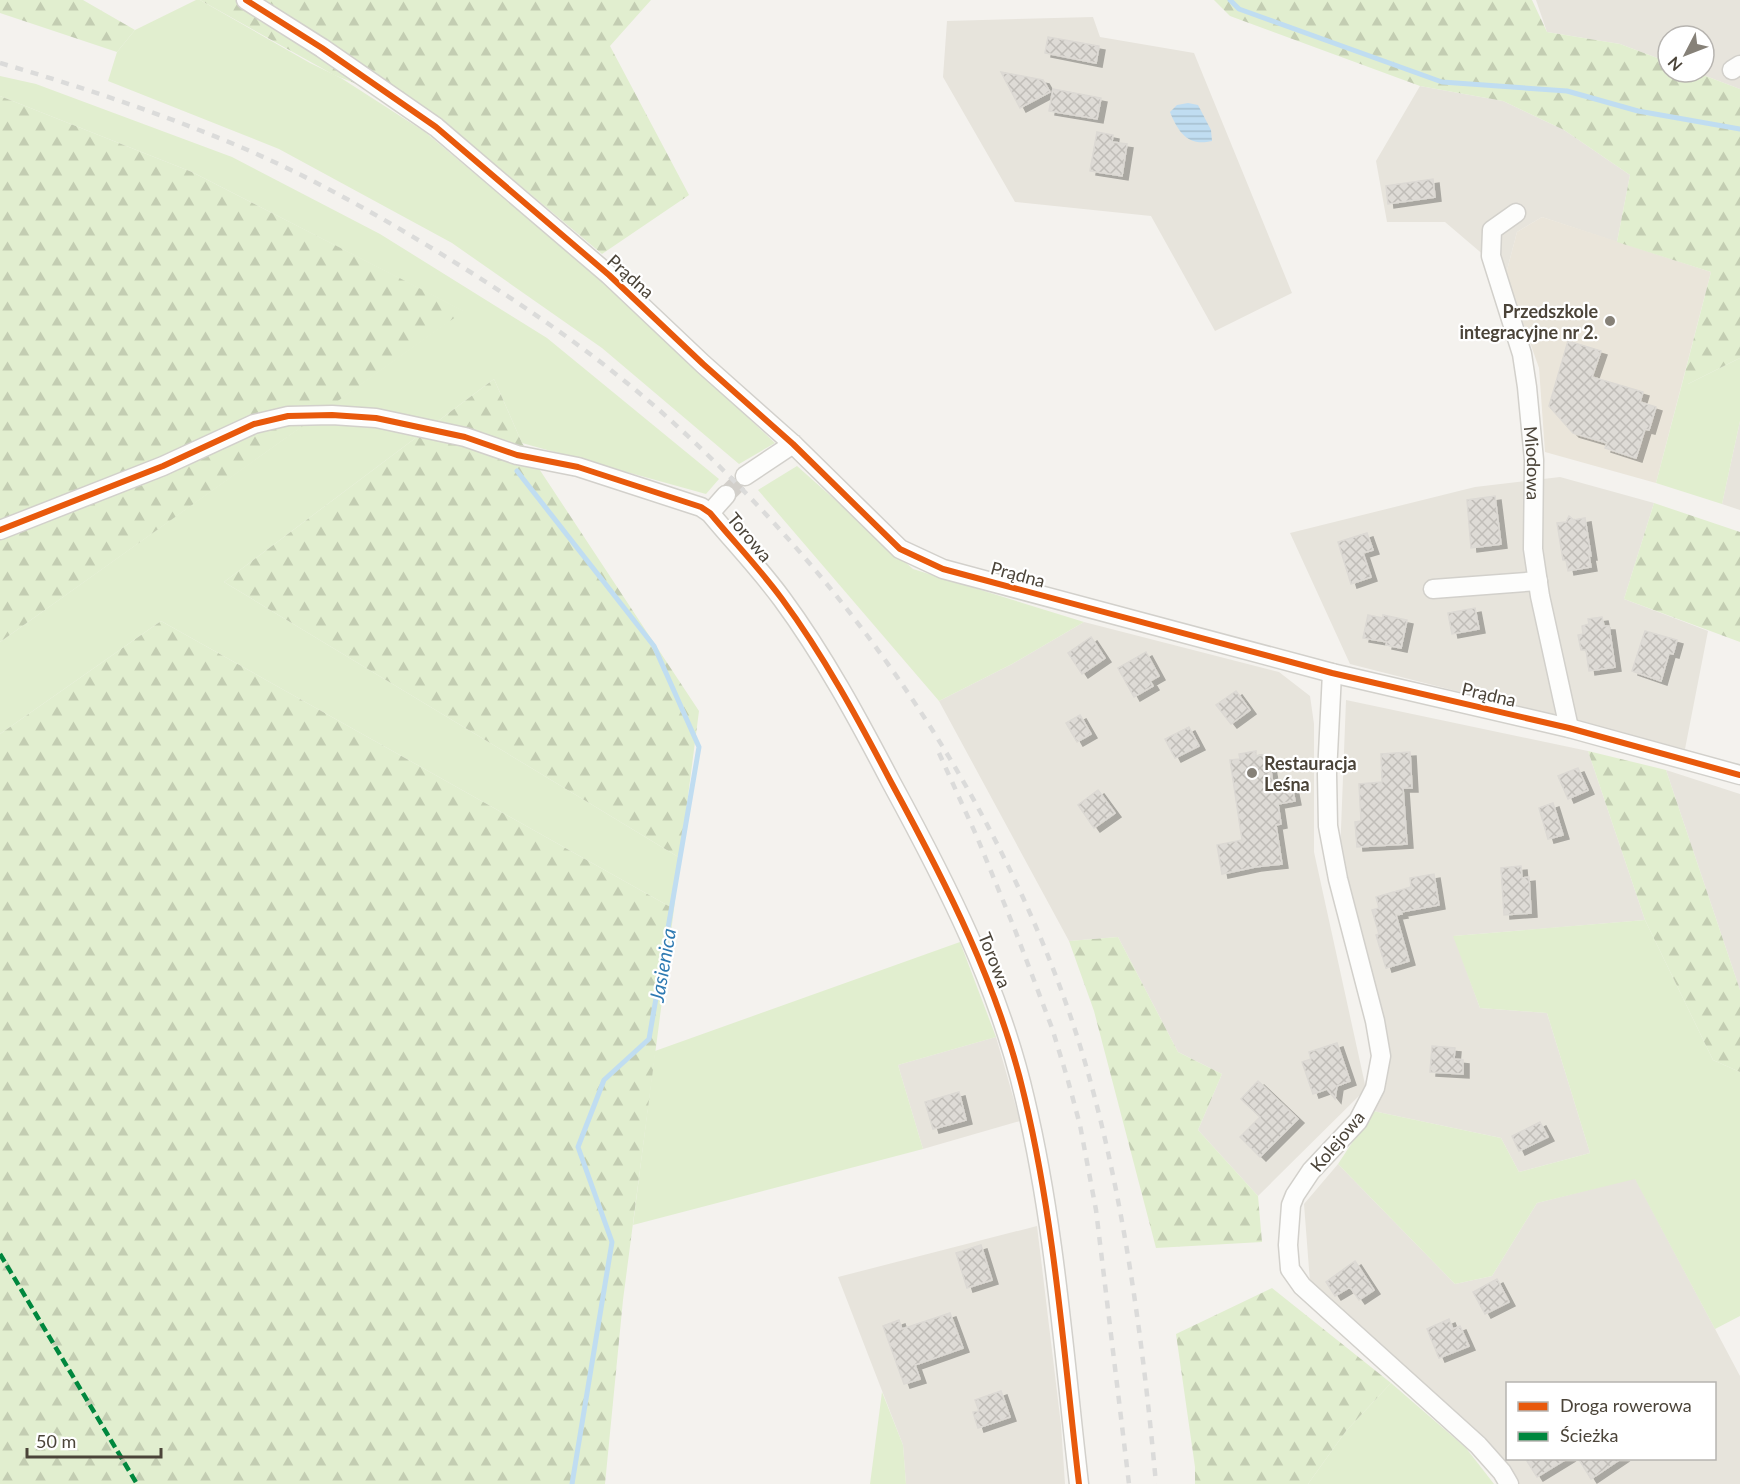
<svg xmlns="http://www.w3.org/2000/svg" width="1740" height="1484" font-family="Lato,sans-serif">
	<defs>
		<pattern id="forest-firs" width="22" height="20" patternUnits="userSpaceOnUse" patternTransform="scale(1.5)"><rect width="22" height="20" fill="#e1eecf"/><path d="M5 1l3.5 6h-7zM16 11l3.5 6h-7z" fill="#c3cdb2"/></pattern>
		<pattern id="water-rules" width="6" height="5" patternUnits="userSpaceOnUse" patternTransform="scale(1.5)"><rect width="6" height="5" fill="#c0ddf1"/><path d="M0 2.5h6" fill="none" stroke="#a6bfcf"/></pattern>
		<pattern id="building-cross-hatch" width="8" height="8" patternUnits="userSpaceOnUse" patternTransform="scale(1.5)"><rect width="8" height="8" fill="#dedbd6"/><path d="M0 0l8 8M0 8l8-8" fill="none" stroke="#c0bdb8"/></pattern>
		<filter id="shadow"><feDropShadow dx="6" dy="4" stdDeviation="0" flood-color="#0004"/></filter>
	</defs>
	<rect width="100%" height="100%" fill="#f4f2ee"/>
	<!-- residential -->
	<path fill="#e7e4dc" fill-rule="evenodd" d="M1536,0h204v89l-45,-17h9v-36h-36v26l-48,-18 -73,-12z
		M1093,17l7,20 94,16 98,240 -77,38 -64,-115 -136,-14 -72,-125 4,-56z
		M1420,86l83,15 61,29 66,45 -13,67 -75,-25 -25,15 -11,42 -61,-52h-58l-11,-61z
		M1740,421v89l-18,-6z
		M1560,477l94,26 -30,96 84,32 -23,118 -335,-85 -60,-131 185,-46z
		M1084,622l195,50 31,24 4,28v128l52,237 -108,107 -60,-66 24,-56 -44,-22 -60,-115 -49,4 -130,-240 73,-37z
		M1346,700l242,51 57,169 -191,16 26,72 67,5 43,140 -71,19 -18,-34 -128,-27 11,-46 -44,-210z
		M1666,770l74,24v196z
		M996,1037l24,84 -97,28 -25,-84z
		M1338,1164l117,120 37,-8 45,-73 98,-25 105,198v108h-223l-207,-202 -6,-78zM1508,1384h206v74h-206z
		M1037,1226l24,199 4,59h-159l-3,-39 -65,-168z"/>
	<!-- education -->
	<path fill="#eae5da" d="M1542,217l169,55 -55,211 -111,-31 -6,-84 -33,-94 11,-42z"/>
	<!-- green -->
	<path fill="#e1eecf" d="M196,0h4l110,63 31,15 84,54 178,149 172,162 -36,21 -137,-116 -150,-105 -173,-94 -171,-68 9,-29 18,-22z
		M0,76l36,8 196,73 148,77 167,104 172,141 -13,15 -184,-51 -28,-64 -270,203 456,276 -6,51 -513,-288 -161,113v-92l463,-331 -271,-139 -192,-76z
		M1740,358v63l-18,83 -66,-21 26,-99h6z
		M797,466l116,103 171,53 -72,42 -73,37 -181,-211z
		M1645,920l68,140 27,12v244l-25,13 -80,-150 -98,24 -45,73 -37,8 -117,-120 35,-53 128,27 18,34 71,-19 -43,-140 -67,-5 -27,-72z
		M960,942l36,95 -98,28 25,84 -290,76 22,-174z
		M1391,1383l75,65 28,36h-186l38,-53z
		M882,1392l21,53 3,39h-36z"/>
	<!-- forest -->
	<path fill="url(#forest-firs)" d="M0,0h83l52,30 -18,22 -117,-39z
		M200,0h451l-41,46 79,149 -87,59 -166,-139 -102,-40z
		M1214,0h318l15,32 73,12 48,18v10h27l45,17v269l-52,26h-6l29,-112 -94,-30 13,-67 -66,-45 -61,-29 -83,-15 -190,-70z
		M0,96l192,76 272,139 -464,331z
		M494,379l28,64 177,268 -19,147 -456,-276z
		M1654,503l86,29v110l-116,-43z
		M161,621l513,288 -51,391 -18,184h-605v-750z
		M1588,751l78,19 74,220v82l-27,-12 -68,-140z
		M1118,937l60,115 44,22 -24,56 60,66 4,46 -106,6 -62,-237 -25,-70z
		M1272,1288l119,95 -45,48 -38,53h-113v-17l-19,-133z"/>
	<!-- water -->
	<path fill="url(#water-rules)" d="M1188,103l10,2 13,25 1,11c-24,6 -34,-9 -42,-29l7,-7z"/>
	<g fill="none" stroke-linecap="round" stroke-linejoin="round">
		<!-- stream -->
		<path stroke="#c0ddf1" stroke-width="5" d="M1230,0l9,9 203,73 125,9 71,20 102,18
			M517,471l137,175 45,101 -50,292 -45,41 -26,67 34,95 -40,242"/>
	</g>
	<!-- building -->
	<path fill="url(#building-cross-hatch)" stroke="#dcd9d4" stroke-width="1.5" filter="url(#shadow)" d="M1048,37l51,9 -3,17 -51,-10z
		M1001,72l42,8 7,12 -30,16z
		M1053,89l48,9 -4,21 -48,-8z
		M1097,132l16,3 -1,7 15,2 -5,32 -32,-5z
		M1433,179l2,18 -47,7 -2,-18z
		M1568,341l33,10 -9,26 51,15 -3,10 16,5 -7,23 -4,-1 -9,29 -31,-10 2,-5 -34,-10 -24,-27z
		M1495,496l6,48 -30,4 -4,-48z
		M1569,516l5,4 11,-2 6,38h-2l2,11 -23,4 -2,-11h-3l-6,-37 9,-1z
		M1367,533l6,17 -10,3 8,24 -20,7 -13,-42z
		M1475,608l4,21 -27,5 -4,-21z
		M1368,615l15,3v-3l24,5 -6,28 -15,-3 1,-3 -24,-4z
		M1602,617l2,9h5l6,41 -26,4 -3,-21h-5l-3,-15 5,-1 -1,-8 7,-2 -1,-5z
		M1645,631l32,9 -4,14 -4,-1 -8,28 -29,-10z
		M1091,637l14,21 -23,16 -14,-21z
		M1146,652l13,24 -9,5 3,5 -19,11 -16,-29z
		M1236,691l14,19 -19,14 -15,-19z
		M1080,715l11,19 -14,8 -11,-19z
		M1189,727l10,19 -24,12 -10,-19z
		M1256,751v5l12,-2 6,35 18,-3 3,15 -17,3 3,20 -5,1 6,39 -27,3 -33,7 -5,-29 25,-5 -12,-80 10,-1 -1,-5z
		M1410,752l2,36h-9l4,56 -50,3 -2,-25 6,-1 -2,-37 23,-2 -1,-28z
		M1578,768l10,22 -20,9 -10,-23z
		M1098,790l17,23 -21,15 -16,-23z
		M1553,803l10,32 -15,4 -9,-31z
		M1521,866l1,12 7,-1 2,36 -27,2 -3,-47z
		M1434,874l5,31 -38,7 1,2 -6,1 13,46 -23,7 -10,-33 3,-1 -7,-24 7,-2 -3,-11 35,-10 -1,-9z
		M1337,1043l13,38 -13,5 -2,13 -8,-10 -14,5 -11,-32 9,-3 -2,-7z
		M1432,1046l23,2 -1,11 9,1v14l-33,-2z
		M1258,1081l40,38 -38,38 -20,-20 20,-20 -19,-18z
		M959,1092l7,28 -33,9 -8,-27z
		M1540,1122l8,15 -29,14 -7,-15z
		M981,1245l11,35 -25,8 -11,-35z
		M1355,1261l19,29 -15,10 -9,-13 -15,9 -9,-14z
		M1497,1279l12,23 -24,12 -12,-22z
		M950,1313l13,35 -48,17 5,14 -16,5 -21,-58 16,-6 3,9z
		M1449,1319l4,10 7,-3 9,20 -30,12 -12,-29z
		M1001,1391l9,26 -32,11 -5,-16 6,-1 -4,-11z
		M1525,1458h43l-31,19z
		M1578,1458h44l-31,21z"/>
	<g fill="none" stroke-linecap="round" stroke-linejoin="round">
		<!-- minor-tunnel -->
		<path stroke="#d2cfca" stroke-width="18" stroke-dasharray="18 9" stroke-linecap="butt" d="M726,495l19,-19"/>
		<!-- minor casing -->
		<g stroke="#d2d0cb" stroke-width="21">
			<g id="minor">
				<path d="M246,0l76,48 114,79 173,148 94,89 90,80 107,105 43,20 389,104 237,55 171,47"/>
				<path d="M1732,70l8,-5"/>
				<path id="s1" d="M1516,213l-24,17 -1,26 31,98 5,33 7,73 -1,89 7,47 29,132"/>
				<path d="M745,476l48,-32"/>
				<path d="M710,513l16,-18"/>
				<path d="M0,530l163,-64 91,-42 34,-8 44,-1 44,3 89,19 52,18 61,12 123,40 9,6c24,29 50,56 72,86 42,57 76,120 109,183 55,101 108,204 134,317 30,126 39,257 54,385"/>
				<path d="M1433,589l105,-8"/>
				<path d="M1332,673l-5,101 1,52 10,53 37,142 6,35 -6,32 -17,33 -47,50 -16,24 -4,10 -3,40 2,24 12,17 176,159 24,27 7,12"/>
			</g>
		</g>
		<!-- minor -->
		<use href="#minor" stroke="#fdfdfc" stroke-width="18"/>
		<!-- rail -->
		<path stroke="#dbdbda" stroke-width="4.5" stroke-dasharray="8 8" stroke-linecap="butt" d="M0,63c82,24 163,51 243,85 72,31 142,71 208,112 76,47 150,98 216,157 180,162 320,363 401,592 51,147 74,320 88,475
			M939,753l38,84 38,93 37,98 15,49 13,48 16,85 33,274"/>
		<!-- quiet -->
		<path stroke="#00873e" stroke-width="4.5" stroke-dasharray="9 4.5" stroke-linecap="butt" d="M0,1254l137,230"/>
		<!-- cycleway casing -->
		<g stroke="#fff" stroke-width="10">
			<path id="cycleway" d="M246,0l76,48 114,79 173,148 94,89 90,80 107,105 43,20 389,104 237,55 171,47
				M0,530l163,-64 91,-42 34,-8 44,-1 44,3 89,19 52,18 61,12 123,40 9,6c24,29 50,56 72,86 42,57 76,120 109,183 55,101 108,204 134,317 30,126 39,257 54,385"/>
		</g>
		<!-- cycleway -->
		<use href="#cycleway" stroke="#e8590c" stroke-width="6"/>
	</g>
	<!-- markers -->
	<g fill="#868178" stroke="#fff" stroke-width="2">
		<circle cx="1610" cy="321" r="6"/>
		<circle cx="1252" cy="773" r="6"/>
	</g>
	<g text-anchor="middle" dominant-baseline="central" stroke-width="4.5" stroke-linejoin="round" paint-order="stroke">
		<!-- street labels -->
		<g font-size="18" fill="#4b4439" stroke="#fff">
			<text transform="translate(631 276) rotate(42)">Prądna</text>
			<text stroke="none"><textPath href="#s1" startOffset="268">Miodowa</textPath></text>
			<text transform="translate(750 537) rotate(50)">Torowa</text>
			<text transform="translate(1018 574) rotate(15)">Prądna</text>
			<text transform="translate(1489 694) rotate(13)">Prądna</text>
			<text transform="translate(995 960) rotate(68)">Torowa</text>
			<text transform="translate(1337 1141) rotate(-50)">Kolejowa</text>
		</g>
		<!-- poi labels -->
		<g font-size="18" font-weight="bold" fill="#4b4439" stroke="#fff" text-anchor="end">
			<text x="1598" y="311">Przedszkole<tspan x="1598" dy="21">integracyjne nr 2.</tspan></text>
			<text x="1264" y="763" text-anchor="start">Restauracja<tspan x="1264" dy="21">Leśna</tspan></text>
		</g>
		<!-- water labels -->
		<g font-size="20" font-style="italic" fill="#2e7ab2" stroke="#fff">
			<text transform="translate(662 965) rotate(-80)">Jasienica</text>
		</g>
	</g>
	<!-- legend -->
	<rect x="1506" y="1382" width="210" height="78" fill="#ffffff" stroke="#b7b4b0" stroke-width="1.5"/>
	<rect x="1518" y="1402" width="30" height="9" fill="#e8590c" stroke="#b7b4b0" stroke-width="1.5"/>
	<text x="1560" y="1412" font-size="18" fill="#4b4439">Droga rowerowa</text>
	<rect x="1518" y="1432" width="30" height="9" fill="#00873e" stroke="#b7b4b0" stroke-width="1.5"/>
	<text x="1560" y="1442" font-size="18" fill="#4b4439">Ścieżka</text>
	<!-- north arrow -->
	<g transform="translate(1686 54) rotate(228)"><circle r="28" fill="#ffffff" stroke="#b7b4b0" stroke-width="1.5"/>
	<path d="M0-4.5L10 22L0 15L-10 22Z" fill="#868178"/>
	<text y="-9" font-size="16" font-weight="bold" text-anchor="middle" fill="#4b4439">N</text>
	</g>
	<!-- scale -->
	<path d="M27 1448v9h134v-9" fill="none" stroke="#4b4439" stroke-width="3"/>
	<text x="36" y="1448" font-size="18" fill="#4b4439" stroke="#ffffff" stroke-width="4.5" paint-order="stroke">50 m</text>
</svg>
